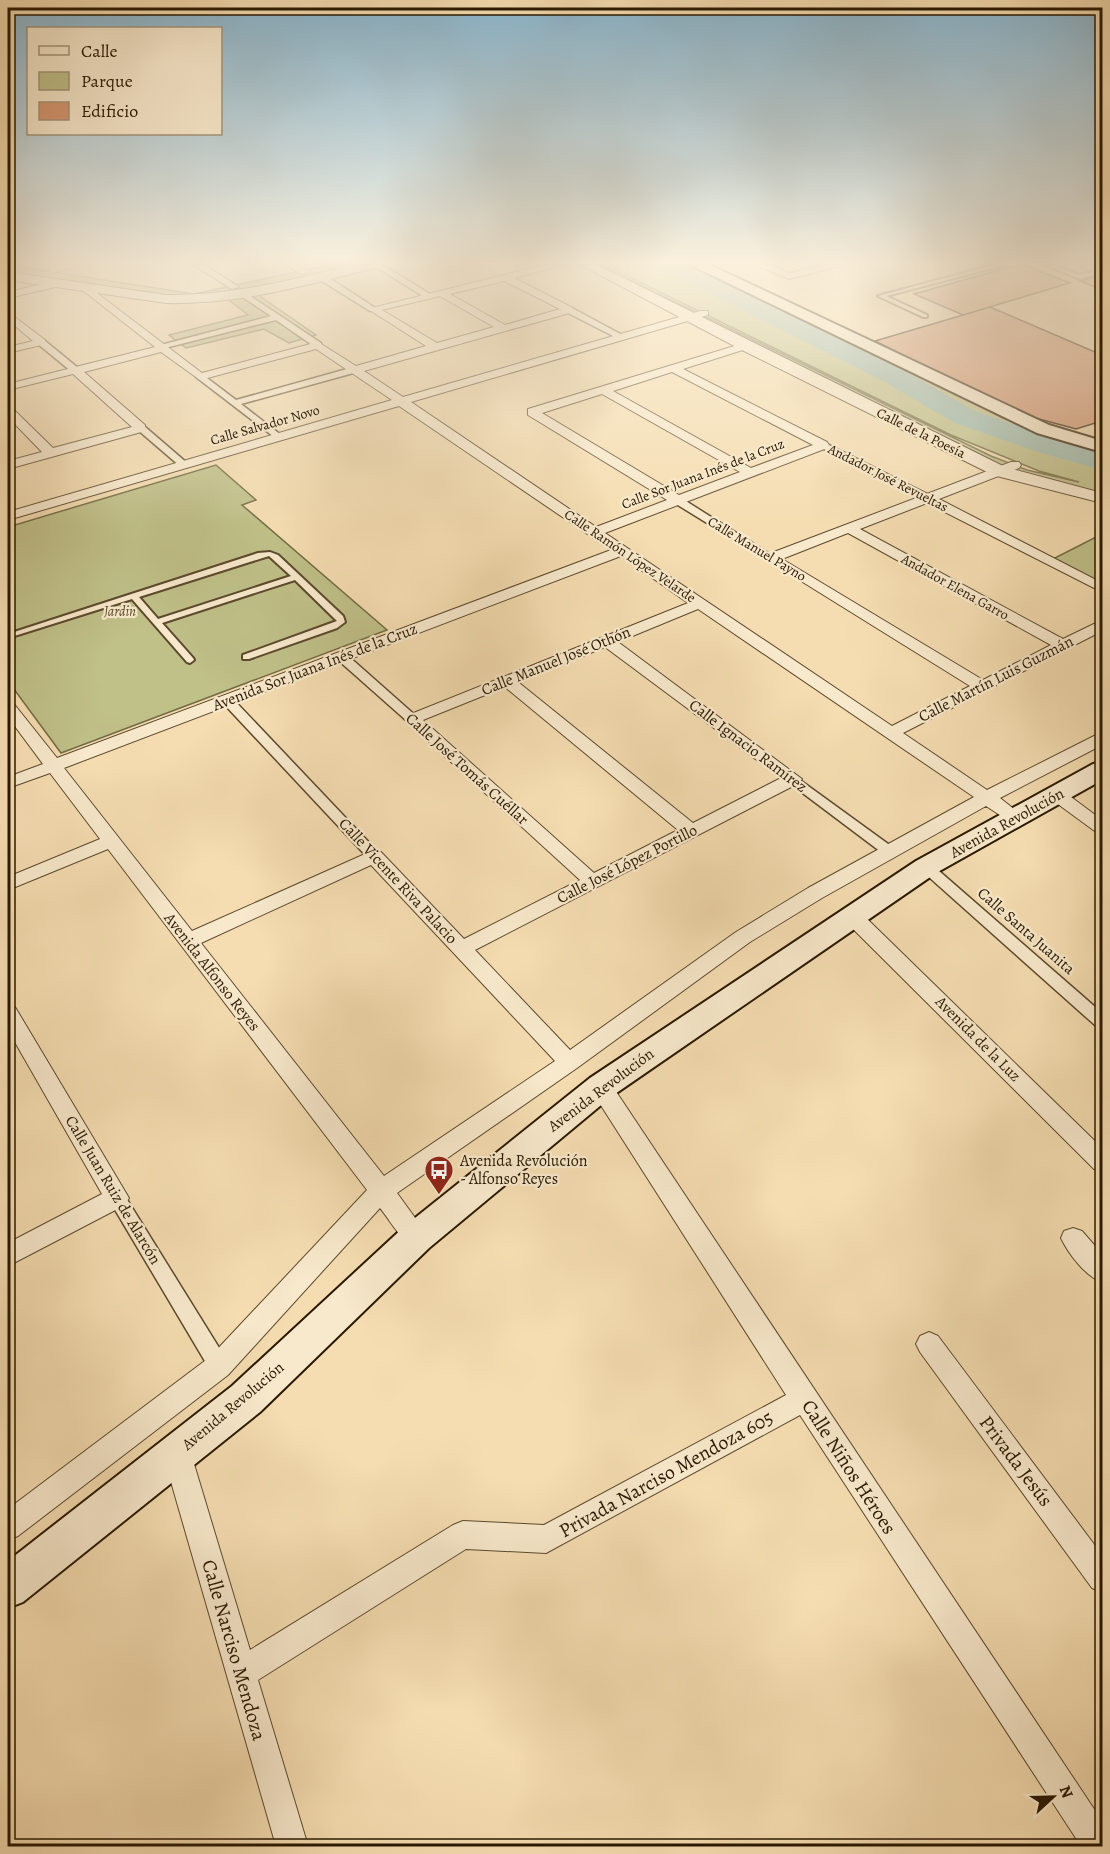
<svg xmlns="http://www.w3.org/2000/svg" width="1110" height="1854" font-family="Alegreya,serif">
	<rect width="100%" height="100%" fill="#f5ddb1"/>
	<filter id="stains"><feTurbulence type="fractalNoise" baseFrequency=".00333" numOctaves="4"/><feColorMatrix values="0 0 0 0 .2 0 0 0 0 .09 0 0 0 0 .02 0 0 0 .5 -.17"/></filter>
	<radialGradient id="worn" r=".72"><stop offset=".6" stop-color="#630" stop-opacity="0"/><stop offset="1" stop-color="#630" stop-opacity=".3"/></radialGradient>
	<!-- green -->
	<path fill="#c0c089" stroke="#746c45" stroke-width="1.5" d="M329,265h35l-110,27 62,43 -27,8 -25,-14 -78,19 -17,-13 79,-20 -23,-18 -38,1 -179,-26v-6l13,1 173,27z
		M591,265h9l391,191 36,14 52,12 -40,-11 -88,-36 -346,-170h87l200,93 111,60 99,27v51l-98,-27z
		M216,465l40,35 -14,5 145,125 -326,123 -53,-72v-154z
		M1102,534v41l-12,6 -41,-20z"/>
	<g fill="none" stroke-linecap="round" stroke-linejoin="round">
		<!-- river -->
		<path fill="#9cbbaf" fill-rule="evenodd" d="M659,265h29l213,104 74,42 83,29 44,12v18l-64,-18 -83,-29 -72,-42 -221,-111z"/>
	</g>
	<!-- building -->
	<path fill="#d79874" stroke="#291801" stroke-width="1.5" d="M1017,265h7l46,18 -107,32 -49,-21z
		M1017,265h7l46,18 -107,32 -49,-21z
		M1102,275v15l-22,-9z
		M990,307l112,48v66l-26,8 -59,-16 -142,-72z"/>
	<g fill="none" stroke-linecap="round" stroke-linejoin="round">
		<!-- service casing -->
		<g stroke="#5c492d" stroke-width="4">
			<path id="service" d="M994,265h10l-118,31 41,19v2h-4l-45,-21z
				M1046,265h8l26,10 22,-6v4l-22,6z
				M270,552l8,3 65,61 2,6 -8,6 -88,31h-6v-4l94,-34 -42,-41 -133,43 31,35 1,2 -4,3 -3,-1 -55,-63 -124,39v-4l250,-81zM269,556l22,20 -133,43 -19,-22z"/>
		</g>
		<!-- pedestrian casing -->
		<g stroke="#5c492d" stroke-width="3">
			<path id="pedestrian" d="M194,265h10l35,22 -7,2z
				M373,265h10l50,31 -7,2z
				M320,274h3l54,35 -7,2 -53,-33 -1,-2z
				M244,292l77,51v4h-6l-39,-27 -115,29 -4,-3 114,-30 -30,-20 -1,-2z
				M566,308h6l54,29 -7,2 -53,-27z
				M38,340h6l34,28v4h-6l-34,-28z
				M354,367l4,3 -1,2 -116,32 40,31 2,2 -5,3 -82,-63 7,-2 33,25z
				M138,426h6l43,37v4h-6l-43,-37z
				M823,442l108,54 1,2 -9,2 -103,-53v-4z
				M673,498h8l95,60 -1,2h-8l-94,-58z
				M342,653l4,1 70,62 2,3 -2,3h-8l-70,-62v-6z
				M227,696l4,1 148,156 2,3 -2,3h-10l-146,-156 -2,-3z
				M793,775l102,74 2,3 -2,3h-10l-97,-73 -2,-3 2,-3z
				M926,862l5,2 171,149v15l-6,-2 -175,-156 -2,-3z
				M117,1190l6,3 103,166 3,7 -3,7 -7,2 -7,-2 -101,-170 -3,-5 3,-5z"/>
		</g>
		<!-- minor casing -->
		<g stroke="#5c492d" stroke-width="2">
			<path id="minor" d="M8,265h9l2,3 -8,2z
				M61,265h19l-27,8 -5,-3z
				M287,265h12l10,7 -8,2z
				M544,265h18l-48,13 59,30v4l-209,59 39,26 297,-86h8v4l-297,87 185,125 71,-27 -139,-85v-6l213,-65h8v4l-66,21 144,73 2,3 -2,3 -222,85 287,193 78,-40 -206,-128 2,-3 245,-93h8l2,3 -2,3 -80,31 163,84v9l-175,-89 -67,26 203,110 39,-19v11l-199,102 84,57 109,-55 6,-1v11l-102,53 24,19 -3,4h-12l-23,-15 -164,92 -72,44 -173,126 -180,125 32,44 -3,7c-21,8 -34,-22 -46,-36l-152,167 -210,161 -10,4v-31l202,-152 157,-167 -259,-341 -100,41v-13l92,-38 -50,-66 -42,15v-11l35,-13 -35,-47v-15l6,2 43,54 554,-208 -212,-144 -391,114v-8l384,-112 -76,-51 -116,31 -39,-28 -77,20 61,53v6l-137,38v-8l34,-9 -34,-35v-9h4l41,40 79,-21 -59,-53 -65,16v-6l147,-37 -74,-58v-4l4,-1 117,89 116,-31 38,24 70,-20 -58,-37zM504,281l56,28 -55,16 -55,-31zM440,296l54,31 -57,16 -55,-33zM672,372l141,73 -62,23 -138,-77zM602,394l138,78 -61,23 -137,-82zM848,533l203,112 -68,35 -201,-121zM621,556l67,47 -282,113 -2,3 176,161 -116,59 -83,-87 -7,-2 -182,81 -128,-163zM698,609l276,188 -166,91 -72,44 -166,118 -95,-100 324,-167 3,-4 -184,-137zM605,647l176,131 -88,45 -175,-141zM505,687l173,143 -84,43 -171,-153zM371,865l184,196 -171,115 -183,-233z
				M756,265h14l20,8 34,-8h19l-54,14z
				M60,280l4,1v4l-56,13v-6z
				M8,312l37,28v4l-37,9v-6l25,-6 -25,-21z
				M1057,789l6,2 39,29v14l-6,-2 -45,-33 -3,-4 3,-4z
				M853,910l7,2 242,236v23l-8,-2 -248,-247 -3,-5 3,-5z
				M8,1005l7,2 114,191 -4,7 -117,61v-23l94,-49 -94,-164z
				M601,1078l8,3 493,740v25h-21l-281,-431 -254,138 -80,-4 -208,131 50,166h-32l-113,-392 4,-10 10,-3 10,3 4,10 59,196 203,-125 10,-4 81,4 242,-130 -193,-302 -3,-6 3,-6z
				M1073,1228l9,3 20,23v28c-16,-5 -34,-29 -41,-44l3,-7z
				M929,1332l9,4 164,219v37l-10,-4 -172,-236 -4,-8 4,-8z"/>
		</g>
		<!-- tertiary casing -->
		<g stroke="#5c492d" stroke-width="2">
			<path id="tertiary" d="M353,265h23l-1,3c-69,17 -137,37 -209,35l-158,-23v-8l158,23c65,1 125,-15 187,-30z
				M581,265h16l408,202 97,26v10l-109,-28 -253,-126z"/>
		</g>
		<!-- secondary casing -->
		<g stroke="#291801" stroke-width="4">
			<path id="secondary" d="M691,265h19l339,160 53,16v11l-65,-19z
				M1102,762v18l-166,93 -324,223 -183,152 -169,164 -237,190 -15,6v-47l224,-175 173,-160 185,-148 326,-217 177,-97z"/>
		</g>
		<!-- service -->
		<use href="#service" fill="#f8e9cc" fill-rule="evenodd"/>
		<!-- pedestrian -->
		<use href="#pedestrian" fill="#f8e9cc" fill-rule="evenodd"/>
		<!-- minor -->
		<use href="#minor" fill="#f8e9cc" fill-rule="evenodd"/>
		<!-- tertiary -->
		<use href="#tertiary" fill="#f8e9cc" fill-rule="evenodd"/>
		<!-- secondary -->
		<use href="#secondary" fill="#f8e9cc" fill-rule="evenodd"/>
	</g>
	<!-- sky -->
	<linearGradient id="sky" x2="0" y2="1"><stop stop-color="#89b7d1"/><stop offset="0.5" stop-color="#faf0dc"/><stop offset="1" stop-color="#faf0dc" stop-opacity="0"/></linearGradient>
	<rect width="1110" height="525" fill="url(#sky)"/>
	<!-- icons -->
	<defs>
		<g id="bus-pin" transform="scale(1.5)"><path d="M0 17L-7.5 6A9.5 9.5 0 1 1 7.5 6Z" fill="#8f2418" stroke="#f8e9cc"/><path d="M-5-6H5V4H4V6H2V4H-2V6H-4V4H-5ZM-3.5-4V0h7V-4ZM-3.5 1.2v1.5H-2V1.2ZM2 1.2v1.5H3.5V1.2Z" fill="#fff"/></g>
	</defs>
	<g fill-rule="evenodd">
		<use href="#bus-pin" x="439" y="1170"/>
	</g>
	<g text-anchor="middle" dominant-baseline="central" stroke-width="4.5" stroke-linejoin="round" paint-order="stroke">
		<!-- far-street labels -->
		<g font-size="14" fill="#291801" stroke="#f8e9cc">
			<text transform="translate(265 425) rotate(-16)">Calle Salvador Novo</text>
			<text transform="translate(921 433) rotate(26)">Calle de la Poesía</text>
			<text transform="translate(703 474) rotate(-21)">Calle Sor Juana Inés de la Cruz</text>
			<text transform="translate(888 478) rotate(27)">Andador José Revueltas</text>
			<text transform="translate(757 549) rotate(31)">Calle Manuel Payno</text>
			<text transform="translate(630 556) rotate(34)">Calle Ramón López Velarde</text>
			<text transform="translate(955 587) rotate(29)">Andador Elena Garro</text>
		</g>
		<!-- far-park labels -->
		<g font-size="14" font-style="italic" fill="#564a2a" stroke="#f8e9cc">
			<text x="120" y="611">Jardin</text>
		</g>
		<!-- street labels -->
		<g font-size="16" fill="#291801" stroke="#f8e9cc">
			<text transform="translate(556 661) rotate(-22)">Calle Manuel José Othón</text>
			<text transform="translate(315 667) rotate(-21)">Avenida Sor Juana Inés de la Cruz</text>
			<text transform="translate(996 679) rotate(-27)">Calle Martín Luis Guzmán</text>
			<text transform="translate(748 746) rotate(37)">Calle Ignacio Ramírez</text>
			<text transform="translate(467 769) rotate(42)">Calle José Tomás Cuéllar</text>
			<text transform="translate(1007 823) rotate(-29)">Avenida Revolución</text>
			<text transform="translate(627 864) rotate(-27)">Calle José López Portillo</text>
			<text transform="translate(398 881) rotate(47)">Calle Vicente Riva Palacio</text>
			<text transform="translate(1026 931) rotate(41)">Calle Santa Juanita</text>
			<text transform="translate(212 972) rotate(52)">Avenida Alfonso Reyes</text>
			<text transform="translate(978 1039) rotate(45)">Avenida de la Luz</text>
			<text transform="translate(601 1090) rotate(-37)">Avenida Revolución</text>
			<text transform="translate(113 1190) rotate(59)">Calle Juan Ruiz de Alarcón</text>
			<text transform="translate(233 1406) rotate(-40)">Avenida Revolución</text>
		</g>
		<!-- poi labels -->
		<g font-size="16" fill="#291801" stroke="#f8e9cc" text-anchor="start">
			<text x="460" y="1161">Avenida Revolución<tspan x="460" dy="18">- Alfonso Reyes</tspan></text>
		</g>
		<!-- near-street labels -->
		<g font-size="20" fill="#291801" stroke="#f8e9cc">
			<text transform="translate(1016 1461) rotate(53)">Privada Jesús</text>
			<text transform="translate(849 1467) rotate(57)">Calle Niños Héroes</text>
			<text transform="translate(666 1474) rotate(-29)">Privada Narciso Mendoza 605</text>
			<text transform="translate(234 1650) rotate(74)">Calle Narciso Mendoza</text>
		</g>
	</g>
	<!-- margin -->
	<rect width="1110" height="1854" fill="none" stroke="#f5ddb1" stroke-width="30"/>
	<rect x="9" y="9" width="1092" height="1836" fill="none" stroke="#291801" stroke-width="3"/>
	<rect x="15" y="15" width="1080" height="1824" fill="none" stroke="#291801" stroke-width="1.5"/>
	<!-- legend -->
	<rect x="27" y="27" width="195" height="108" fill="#f8e9cc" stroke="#a5957b" stroke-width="1.5"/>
	<rect x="39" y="46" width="30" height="9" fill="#f8e9cc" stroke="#a5957b" stroke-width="1.5"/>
	<text x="81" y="57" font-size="18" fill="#291801">Calle</text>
	<rect x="39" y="72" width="30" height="18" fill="#c0c089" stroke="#a5957b" stroke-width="1.5"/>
	<text x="81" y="87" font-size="18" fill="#291801">Parque</text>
	<rect x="39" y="102" width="30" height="18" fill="#d79874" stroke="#a5957b" stroke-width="1.5"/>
	<text x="81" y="117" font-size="18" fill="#291801">Edificio</text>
	<!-- north arrow -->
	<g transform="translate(1053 1797) rotate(68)" stroke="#f8e9cc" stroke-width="4.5" paint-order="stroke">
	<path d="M0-4.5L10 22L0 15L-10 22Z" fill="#291801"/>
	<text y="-9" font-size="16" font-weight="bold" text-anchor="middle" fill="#291801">N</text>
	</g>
	<rect width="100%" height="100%" filter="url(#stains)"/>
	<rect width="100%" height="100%" fill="url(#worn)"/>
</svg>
